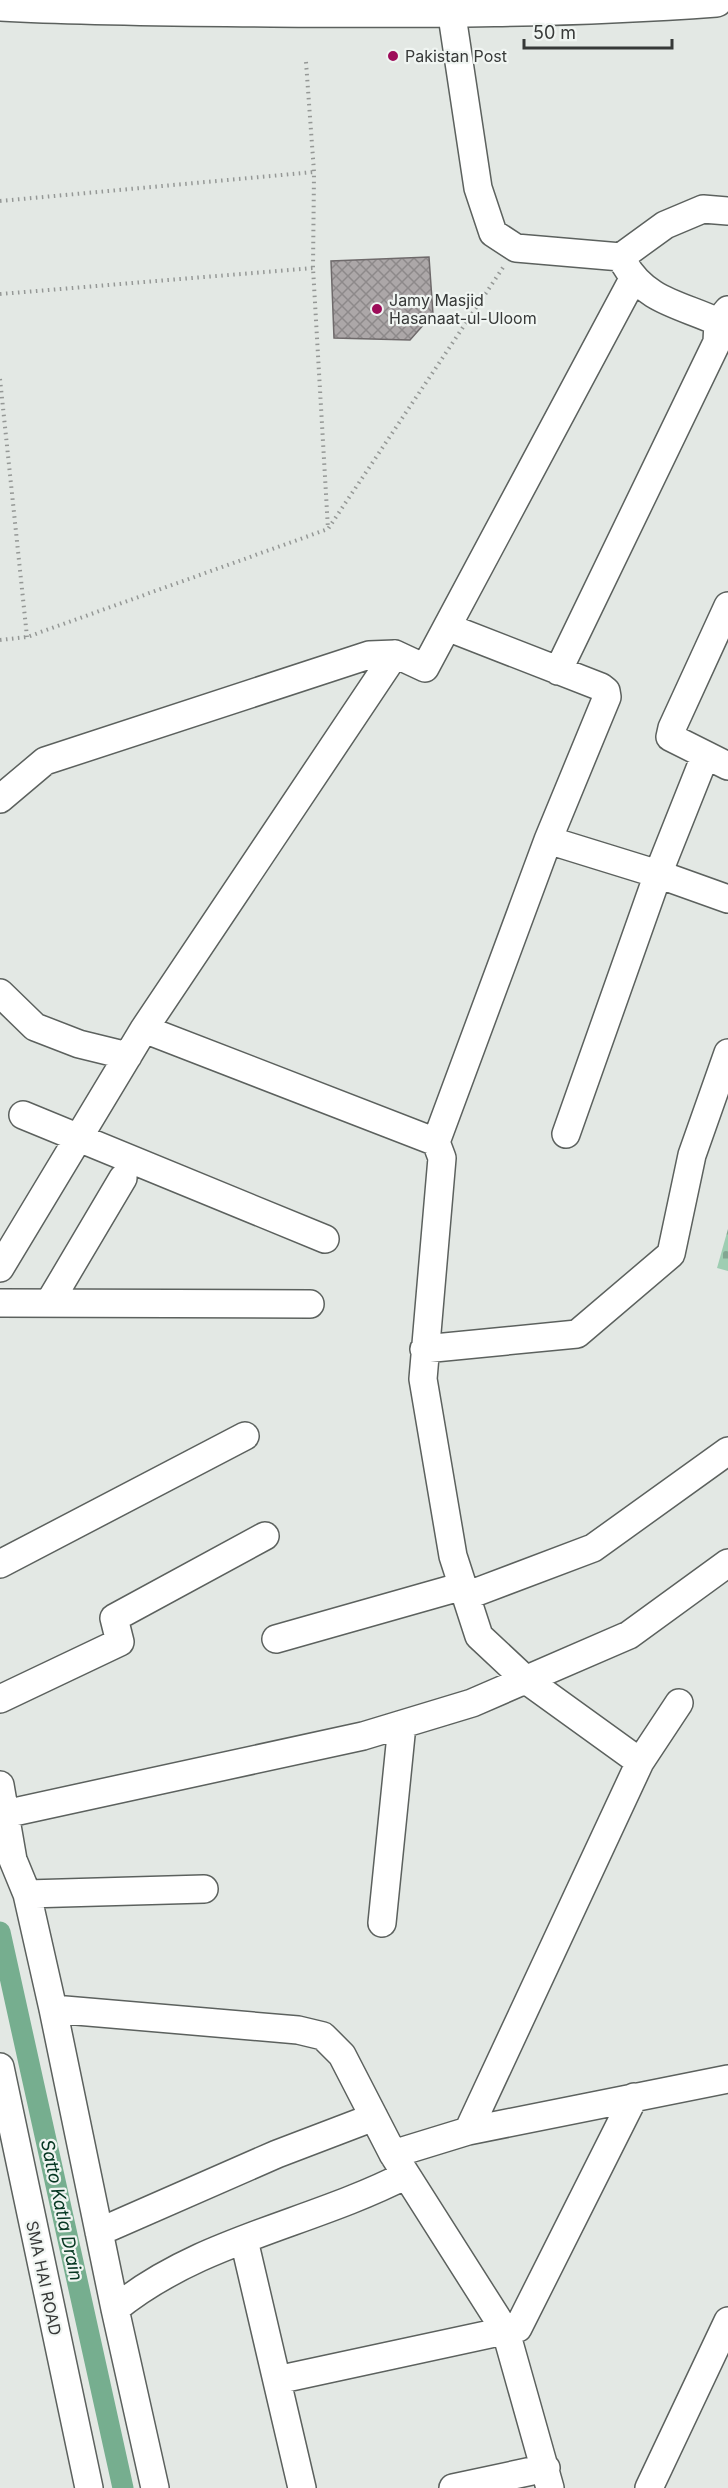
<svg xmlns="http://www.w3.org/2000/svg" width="728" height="2488" font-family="Inter,sans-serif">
	<defs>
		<pattern id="cemetery-stones" width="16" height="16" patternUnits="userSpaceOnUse" patternTransform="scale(1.5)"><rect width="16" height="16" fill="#9ecdb2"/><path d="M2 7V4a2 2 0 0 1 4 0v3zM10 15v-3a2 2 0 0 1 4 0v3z" fill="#82a792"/></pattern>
		<pattern id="building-cross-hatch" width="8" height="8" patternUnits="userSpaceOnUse" patternTransform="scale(1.5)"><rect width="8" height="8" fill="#aca7a8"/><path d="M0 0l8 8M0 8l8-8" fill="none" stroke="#8d898a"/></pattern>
	</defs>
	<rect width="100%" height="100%" fill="#e3e8e4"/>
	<!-- cemetery -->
	<path fill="url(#cemetery-stones)" d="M728,1229v42l-11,-3z"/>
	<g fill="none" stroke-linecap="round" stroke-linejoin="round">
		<!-- canal -->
		<path stroke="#76ae8f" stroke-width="21" d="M0,1932l123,556"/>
	</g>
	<!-- building -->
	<path fill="url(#building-cross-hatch)" stroke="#6f6a6b" stroke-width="1.5" d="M429,257l4,57 -23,26 -76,-2 -3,-77z"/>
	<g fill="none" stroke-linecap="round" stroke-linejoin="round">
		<!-- minor casing -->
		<g stroke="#5c615e" stroke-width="30">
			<path id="minor" d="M451,9l27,179 15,45 23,15 105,9 44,-32 38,-16 25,2
				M624,263c21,38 58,42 94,59l10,-12
				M728,606l-56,122 -2,9 58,29
				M447,627l154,60 5,4 1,6 -59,143 -112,302 6,16 -19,221 30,177 26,80 46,43 115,83
				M558,671l159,-329 1,-20
				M0,799l45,-38 324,-106 26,-1 30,14 208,-389
				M548,840l110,34 70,25
				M0,993l35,34 44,17 49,12
				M144,1029l292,113
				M23,1115l302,124
				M566,1134l92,-260 47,-118
				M0,1268l144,-239 251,-375
				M0,1303l310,1
				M49,1303l74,-125
				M424,1349l153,-15 94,-80 21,-99 36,-102
				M0,1564l245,-128
				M466,1596l127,-48 135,-97
				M276,1639l187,-53
				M0,1699l120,-57 -6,-24 151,-82
				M0,1785l13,75 14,34 26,115 62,300 40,179
				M0,1815l363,-79 109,-33 157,-68 99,-72
				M27,1894l177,-5
				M382,1923l20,-198
				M53,2009l245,21 25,6 19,19 51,99 113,178 44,156
				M0,2067l89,421
				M468,2131l172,-369 39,-59
				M393,2154l75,-23 260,-52
				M99,2232l178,-78 97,-37
				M244,2240l58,248
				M115,2309c84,-69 196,-85 291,-134
				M277,2380l241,-52 116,-231
				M453,2488l93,-20
				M649,2488l79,-167"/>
		</g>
		<!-- major casing -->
		<g stroke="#5c615e" stroke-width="36">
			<path id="major" d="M0,4c91,5 181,5 272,6 148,1 296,1 444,-10"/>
		</g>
		<!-- path -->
		<path stroke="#959896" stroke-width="4" stroke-dasharray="1.5 4.5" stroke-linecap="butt" d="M306,62l8,110 -1,96 15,261
			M0,201l314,-29
			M0,294l313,-26
			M0,379l27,258
			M0,640l27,-3 301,-108 176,-263"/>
		<!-- minor -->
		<use href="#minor" stroke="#fff" stroke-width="27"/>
		<!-- major -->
		<use href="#major" stroke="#fff" stroke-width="33"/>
	</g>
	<!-- markers -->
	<g fill="#9d0c59" stroke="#f0f5f2" stroke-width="2">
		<circle cx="393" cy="56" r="6"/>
		<circle cx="377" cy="309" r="6"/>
	</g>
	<g text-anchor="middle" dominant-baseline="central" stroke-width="4.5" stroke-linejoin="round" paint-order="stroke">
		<!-- poi labels -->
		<g font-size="16" fill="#373938" stroke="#f0f5f2" text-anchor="start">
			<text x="405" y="56">Pakistan Post</text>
			<text x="389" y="300">Jamy Masjid<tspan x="389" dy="18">Hasanaat-ul-Uloom</tspan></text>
		</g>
		<!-- street labels -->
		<g font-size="16" fill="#373938" stroke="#f0f5f2">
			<text transform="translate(44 2278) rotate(78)">SMA HAI ROAD</text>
		</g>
		<!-- water labels -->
		<g font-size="18" font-style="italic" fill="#053621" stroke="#f0f5f2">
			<text transform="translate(62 2210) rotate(78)">Satto Katla Drain</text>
		</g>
	</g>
	<!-- scale -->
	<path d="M524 39v9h148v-9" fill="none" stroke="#373938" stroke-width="3"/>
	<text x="533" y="39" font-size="18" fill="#373938" stroke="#f0f5f2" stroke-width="4.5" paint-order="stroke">50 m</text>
</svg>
